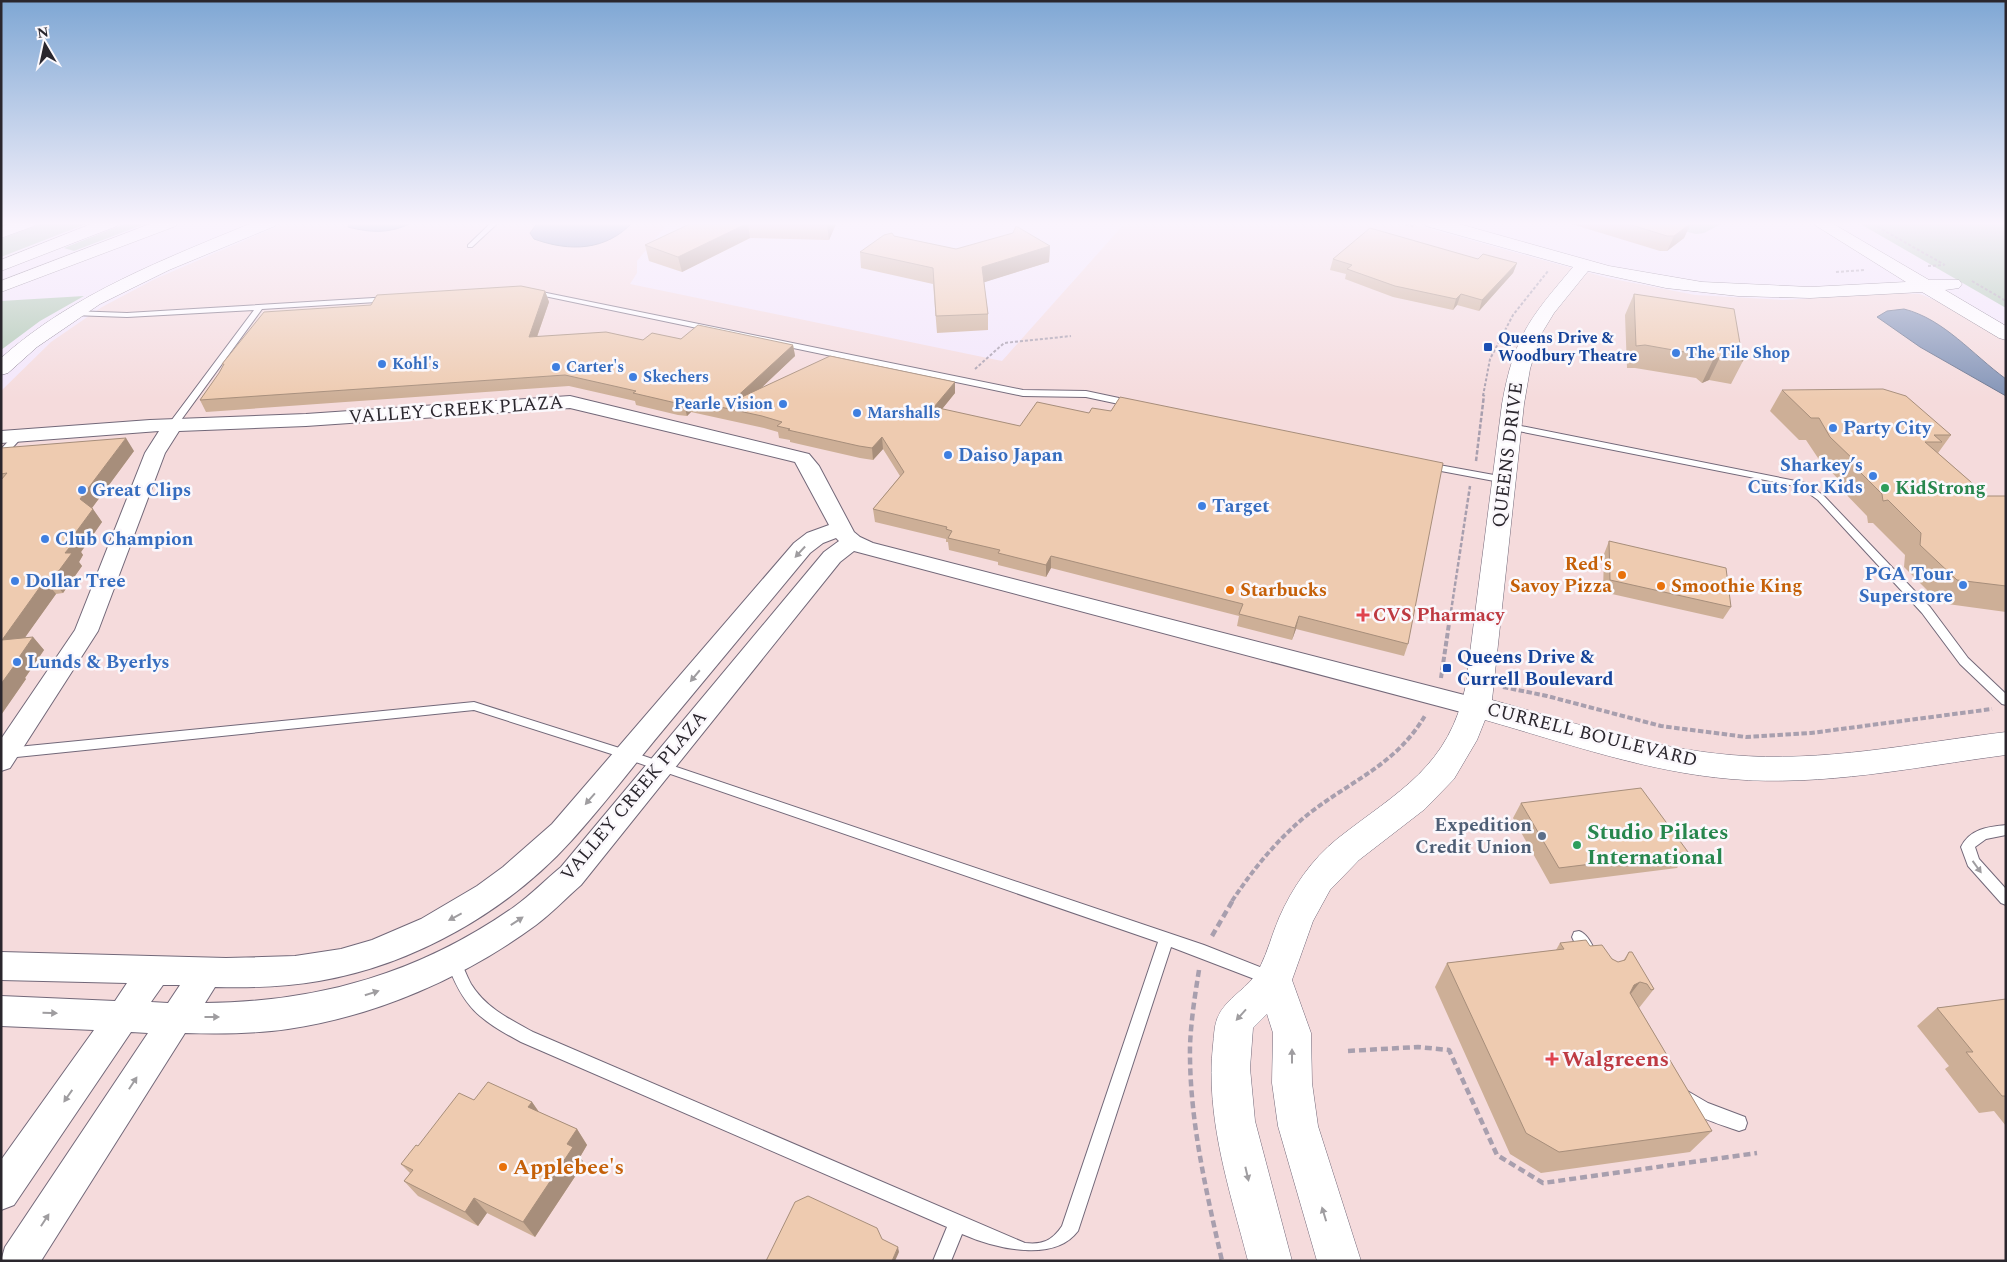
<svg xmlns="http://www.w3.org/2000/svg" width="2007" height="1262" font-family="Spectral,serif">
	<rect width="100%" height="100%" fill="#f3e7fb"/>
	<!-- commercial -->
	<path fill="#f5dbdc" d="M287,222h382l-32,39v12l-7,11 372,77 124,-139h278l204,56 87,17 88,5 115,-7 22,1 27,11 59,35v921h-2005v-870l50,-49 51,-35 53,-28z"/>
	<!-- green -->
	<path fill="#aec8b2" d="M44,222h47l-90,35v-18z
		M129,222h21l-76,29 -10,-3z
		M1647,222h78l-21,11 -8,1z
		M1857,222h149v86z
		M84,296l-44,25 -39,29v-49z"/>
	<!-- water -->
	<path fill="#8394b6" stroke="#68738d" d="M350,222h63c-22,12 -42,11 -65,5z
		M538,222h95c-27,29 -63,30 -99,17l-4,-6z
		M1904,309c40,10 69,46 102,70v17l-86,-49 -43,-30 10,-6z"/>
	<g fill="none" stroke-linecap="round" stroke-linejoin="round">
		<!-- service casing -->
		<g stroke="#726879" stroke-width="2">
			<path id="service" d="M492,222h7l-27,25h-4v-2z
				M527,289l496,101 63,1 47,10 4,3 -4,3 -47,-10 -63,-1 -493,-103 -4,-2z
				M390,297h3v4l-131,8 -86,118 -3,1 -5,-3 86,-115 -127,7 -55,-2 -4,-2 4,-2 55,2z
				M1511,424l295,59 18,13 106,111 38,51 38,36v11l-4,-1 -42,-40 -38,-51 -104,-113 -18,-13 -292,-58 -2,-2z
				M18,433l5,3 -19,21 -3,1v-9l14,-15z
				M1428,463l77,14 5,3 -5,3 -80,-15 -2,-2z
				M474,702l158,50 572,193 71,28 3,5 -3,5 -5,2 -99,-38 -93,284c-23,31 -79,19 -116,3l-11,27h-18l14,-34 -426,-185c-43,-23 -58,-35 -75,-82l2,-5 5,-2 5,2c5,10 8,20 13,29 14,23 38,35 62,48l492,211c17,2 27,-2 37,-17l96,-284 -534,-184 -150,-48 -467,48 -6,-4 2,-4 4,-2z
				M2006,825v10l-20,4 -11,8 4,12 27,30v16l-5,-2 -33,-37 -7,-19c9,-18 26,-20 45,-22z
				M1579,931c9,3 14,15 17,23l-2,5 -5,2c-9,-4 -13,-16 -17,-24l2,-5z
				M1684,1089l24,14 37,14 2,6 -2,6 -6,2c-17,-6 -56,-17 -63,-34l2,-6z"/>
		</g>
		<!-- minor casing -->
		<g stroke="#726879" stroke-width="2">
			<path id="minor" d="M570,396l239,58 10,12 35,66 6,5 13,6 603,155 9,2 4,7 -4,7 -9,2 -622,-165 -14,11 -259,323c-15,13 -29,28 -45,40 -72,53 -160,91 -248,104 -34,5 -69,5 -103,4l-144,228h-40l4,-14 143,-214 -17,-1 -117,173 -13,5v-50l93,-130 -93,-4v-30l114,5 12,-18 -126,-3v-28l225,6 69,-2 46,-7 31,-9 49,-21 56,-33 26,-19 49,-43 242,-281 13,-10 22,-8 -34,-63 -225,-54 -264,18 -127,5 -14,22 -67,178 -88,137 -9,3v-32l74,-109 70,-177 14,-22 -158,12v-12l149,-11 156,-6zM836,538l3,3 -15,11 -263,315c-16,13 -30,28 -47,40 -94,66 -195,95 -309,96l10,-16c35,1 70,0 104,-6 95,-16 189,-70 253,-141 29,-32 55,-66 82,-99 52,-63 104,-125 156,-188l13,-10zM163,985h17l-12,18 -17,-1z"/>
		</g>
		<!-- tertiary casing -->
		<g stroke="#726879" stroke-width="1">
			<path id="tertiary" d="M13,222h23l-2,4 -33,12v-11z
				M254,222h23l-2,4 -106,44 -69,34 -63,43 -29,26 -7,2v-17c73,-65 164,-99 253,-136z
				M1424,222h28l157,44 93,16 108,5 96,-5 -96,-60h20l99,58h30l3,4 -3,4 -14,2 61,36v14l-7,-2 -77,-46 -112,6 -72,-2 -72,-8 -78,-17 -34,42 -14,23 -10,33 -6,35 -32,296c79,22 157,48 239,55 92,8 184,-12 275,-23v23c-91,12 -183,32 -275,24 -84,-7 -165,-36 -246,-59l-8,20 -23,39 -29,30 -66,51 -29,30 -17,31 -21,59 19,53 1,50 6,43 43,135h-44l-39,-135 -6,-43 1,-50 -6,-19 -14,14 -3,40 5,53 37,140h-44c-18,-70 -43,-143 -35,-216 1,-8 1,-18 4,-26 8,-22 34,-31 43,-52 8,-16 12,-33 19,-49 13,-30 33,-59 58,-79 61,-48 113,-72 129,-155l36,-280c12,-68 28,-86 71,-137l-147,-41z"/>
		</g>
		<!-- motorway casing -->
		<g stroke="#726879" stroke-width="1">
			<path id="motorway" d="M96,222h23l-2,4 -116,45v-11z
				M155,222h23l-2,4 -175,66v-11z"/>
		</g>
		<!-- path-far3 -->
		<path stroke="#a89fae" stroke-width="2" stroke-dasharray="3 2" stroke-linecap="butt" d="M1396,222l19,5
			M1869,222l76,43
			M1928,266l16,-1
			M1836,272l29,-2
			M1972,281l34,20
			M975,369l29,-26 67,-7
			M1483,396l7,-37 23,-44 35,-44"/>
		<!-- path-far2 -->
		<path stroke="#a89fae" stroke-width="2.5" stroke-dasharray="4.5 2" stroke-linecap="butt" d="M1476,461l8,-66
			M1450,618l20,-132"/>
		<!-- path-far1 -->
		<path stroke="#a89fae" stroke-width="4" stroke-dasharray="5.5 2.5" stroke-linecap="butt" d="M1441,678l9,-61
			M1503,687l44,9 114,30 85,11 65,-4 181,-24
			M1232,901c22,-33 47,-64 79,-89 43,-33 86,-48 115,-98"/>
		<!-- path -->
		<path stroke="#a89fae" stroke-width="4.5" stroke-dasharray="7 4" stroke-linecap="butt" d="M1212,936l21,-36
			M1199,970c-4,25 -8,50 -9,76 -1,73 16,144 32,215
			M1348,1051l70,-4 31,3 48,105 46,28 214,-30"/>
		<!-- service -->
		<use href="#service" fill="#fff" fill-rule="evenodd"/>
		<!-- minor -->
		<use href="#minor" fill="#fff" fill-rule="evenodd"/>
		<!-- tertiary -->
		<use href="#tertiary" fill="#fff" fill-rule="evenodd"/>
		<!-- motorway -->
		<use href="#motorway" fill="#fff" fill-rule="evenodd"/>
	</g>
	<!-- wall -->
	<path fill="#cdaf97" d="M694,222h143l-8,18 -79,-2 -68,34 -33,-11 -4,-16z
		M1565,222h123l3,1 -7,15 -17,13h-7z
		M894,236l62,13 94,-3 -1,16 -65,20 4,32v16l-51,3 -4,-49 -72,-16 -1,-16z
		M1333,259h145l39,4 -4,10 -34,38 -22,-6 -4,5 -60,-13 -48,-18 1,-5 -16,-4z
		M545,291l4,11 -12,35 106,3 38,-1 112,6 2,11 -34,32 194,-6v11l-13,16 466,235 -4,12 -108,-27 -4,11 -55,-14 2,-10 -188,-48 -5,9 -48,-12v-3l-49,-12 -1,-8h-2v-3l-71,-17 -2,-13 27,-33 -17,-27 -10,11 -13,-2 -70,-16v-2l-11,-2 -1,-6 -14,-4 -73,-16 -4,4 -9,-1 -42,-10 -1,-4 -66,-15 -363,26 -6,-12 19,-27 4,-7 -1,-2 149,-59z
		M1634,294l109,67 -12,23 -22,-4 -7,3 -6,-5 -61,-10h-8l-2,-53z
		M1782,390l169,45 -13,18 49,43h19v116l-66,-9 -36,-36 1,-12 -32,-32h-5l-1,-7 -28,-29 3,-4 -24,-25 -12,-18h-7l-29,-29z
		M1,448l133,3 -42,57 10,14 -21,30 2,3 -4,7 3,4 -19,27 -7,1 -31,43h8l11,13 -19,28 1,1 -25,36z
		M1609,541l122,66 -8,12 -120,-27 1,-38z
		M1521,803l167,49 -11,16 -127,16 -37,-66z
		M1560,943l30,3 28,16 5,-1 6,-9 25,37 -15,19 73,123 -22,21 -149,21 -31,-19 -75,-167 12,-24 109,-13z
		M2006,999v127l-12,-15 -15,2 -34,-44 4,-3 -32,-40 20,-18z
		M474,1100l58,2 7,10 38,17 10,16 -7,12 4,6 -49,74 -48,-24 -9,13 -60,-30 -14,-15 6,-8 -9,-9 17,-18z"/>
	<!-- shaded-wall -->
	<path fill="#a78e7b" d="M828,222h9l-8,18 -2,-15z
		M748,223l2,15 -68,34 -4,-15z
		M1691,223l-7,15 -17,13 7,-15z
		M1050,246l-1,16 -67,21v-16z
		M1517,263l-4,10 -34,38 3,-11z
		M545,291l4,11 -16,46 -4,-11z
		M1461,294l-4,11 -4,5 3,-11z
		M793,345l2,11 -58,55 -6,-9z
		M1720,357l-11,23 -7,3 11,-23z
		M955,382v11l-21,26v-12z
		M688,400l3,12 -4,4 -3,-12z
		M882,437l1,12 -10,11 -1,-12z
		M126,438l8,13 -45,61 -9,-13z
		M93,509l9,13 -21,30 2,3 -4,7 3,4 -19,27 -11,-13 13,-27 3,-10z
		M1051,556v12l-5,9v-12z
		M45,580l11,14 -42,59 -12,-13z
		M1299,616l-3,13 -4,11 3,-12z
		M33,637l11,13 -19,28 1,1 -25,36v-31l12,-18z
		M1640,982l-18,23 12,-20z
		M532,1102l11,16 -15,-11z
		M577,1129l10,16 -7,12 4,6 -49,74 -12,-15 44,-78z
		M474,1198l13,15 -9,13 -13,-14z
		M898,1247l1,5 -4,9h-3z"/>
	<!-- building -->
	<path fill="#eecbb0" stroke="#a78e7b" d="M694,222h134l-1,3 -79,-2 -70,34 -33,-12z
		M1622,222h66l3,1 -17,13h-7z
		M1016,226l34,20 -68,21 6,47 -52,2 -3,-48 -73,-16 24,-17 8,-2 2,3 62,13 57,-16z
		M1370,228l108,31 5,-5 34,9 -35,37 -21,-6 -5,5 -61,-13 -48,-17 5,-4 -19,-6z
		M521,286l24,5 -16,46 77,-5 37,8 9,-7 29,6 17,-14 95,20 -62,57 99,-46 125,26 -21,25 86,19 17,-24 52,11 3,-5 19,3 9,-14 323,66 -35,181 -109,-28 -4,12 -56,-14 4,-10 -192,-48 -5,9 -48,-12 2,-3 -52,-12 4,-7 -6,-2 1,-2 -74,-18 31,-37 -22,-35 -10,11 -13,-2 -71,-16 2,-1 -13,-3 5,-4 -20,-6 -74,-16 -4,4 -8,-1 -43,-10 3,-2 -71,-16 -365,25 19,-27 5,-9h-2l42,-52 107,-7 6,-10z
		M1634,294l100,15 9,52 -23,-4 -7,3 -6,-4 -62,-11 -9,1z
		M1883,389l23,7 45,39h-17l8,7h-17l62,54h19v90l-49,-6 -37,-35 1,-12 -33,-33 -5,1 -1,-7 -29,-29 2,-4 -25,-24 -11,-19h-8l-29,-28z
		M126,438l-46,61 13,10 -25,34 6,-1 -9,11h7l-20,27h-7l-43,60 31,-3 -20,29h1l-13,18v-204l6,-7 -6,1v-26z
		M1609,541l117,27 5,39 -121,-27z
		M1641,788l47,64 -129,16 -38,-65z
		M1586,940l4,6 12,-1 10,14 6,3 7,-2 4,-8h3l22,37 -3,1 -4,-6 -7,-2 -6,3 -4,8 82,138 -153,21 -33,-19 -79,-170 117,-14 -4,-6z
		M2006,999v97h-4l-36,-44h7l-36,-44z
		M488,1082l44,20 -4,5 49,22 -10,15 6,3 -50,75 -49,-24 -9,14 -61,-31 9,-11 -12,-6 15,-19 2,1 41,-53 15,7z
		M808,1196l69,32 5,11 16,8 -6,14h-126l29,-59z"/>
	<!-- one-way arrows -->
	<defs><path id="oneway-solid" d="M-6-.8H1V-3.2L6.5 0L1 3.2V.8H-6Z" transform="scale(1.25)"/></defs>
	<g fill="#9f9da0">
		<use href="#oneway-solid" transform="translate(800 552) rotate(133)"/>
		<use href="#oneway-solid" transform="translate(695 676) rotate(130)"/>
		<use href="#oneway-solid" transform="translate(590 799) rotate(131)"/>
		<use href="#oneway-solid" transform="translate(1977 867) rotate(54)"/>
		<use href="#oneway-solid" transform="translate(455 917) rotate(152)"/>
		<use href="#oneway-solid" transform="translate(517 921) rotate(-33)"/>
		<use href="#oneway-solid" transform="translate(372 993) rotate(-17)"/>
		<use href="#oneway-solid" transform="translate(50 1013) rotate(2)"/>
		<use href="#oneway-solid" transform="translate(1241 1015) rotate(132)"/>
		<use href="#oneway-solid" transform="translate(212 1017)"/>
		<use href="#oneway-solid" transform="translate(1292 1056) rotate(-90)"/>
		<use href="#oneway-solid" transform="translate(133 1083) rotate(-57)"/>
		<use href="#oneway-solid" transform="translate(68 1096) rotate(125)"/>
		<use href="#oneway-solid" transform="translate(1247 1174) rotate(77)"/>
		<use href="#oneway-solid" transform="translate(1324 1214) rotate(-107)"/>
		<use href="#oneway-solid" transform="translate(45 1220) rotate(-57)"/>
	</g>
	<!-- sky -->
	<linearGradient id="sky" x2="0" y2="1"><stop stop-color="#7fa7d4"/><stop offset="0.56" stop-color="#faf4fd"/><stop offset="1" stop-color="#faf4fd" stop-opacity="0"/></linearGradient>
	<rect width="2007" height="399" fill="url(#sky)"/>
	<!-- markers -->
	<g fill="#1a4fb4" stroke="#fbf8fc" stroke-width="2">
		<rect x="1483" y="342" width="10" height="10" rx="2.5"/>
		<rect x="1442" y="663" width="10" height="10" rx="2.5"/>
	</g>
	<g fill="#3f7fe0" stroke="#fbf8fc" stroke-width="2">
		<circle cx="1676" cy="353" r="5"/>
		<circle cx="382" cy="364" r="5"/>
		<circle cx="556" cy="367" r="5"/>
		<circle cx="633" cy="377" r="5"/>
		<circle cx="783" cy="404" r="5"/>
		<circle cx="857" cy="413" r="5"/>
		<circle cx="1833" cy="428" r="5"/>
		<circle cx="948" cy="455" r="5"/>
		<circle cx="1873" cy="476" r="5"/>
		<circle cx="82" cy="490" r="5"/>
		<circle cx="1202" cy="506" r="5"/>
		<circle cx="45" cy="539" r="5"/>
		<circle cx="15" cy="581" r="5"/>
		<circle cx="1963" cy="585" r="5"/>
		<circle cx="17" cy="662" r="5"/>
	</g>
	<g fill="#2e9e5b" stroke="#fbf8fc" stroke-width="2">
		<circle cx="1885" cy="488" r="5"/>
		<circle cx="1577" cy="845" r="5"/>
	</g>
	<g fill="#e8710a" stroke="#fbf8fc" stroke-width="2">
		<circle cx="1622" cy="575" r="5"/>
		<circle cx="1661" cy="586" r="5"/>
		<circle cx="1230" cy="590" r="5"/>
		<circle cx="503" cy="1167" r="5"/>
	</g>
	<g fill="#e0444e" stroke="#fbf8fc" stroke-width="2">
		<path d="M1360.5 607.5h5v5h5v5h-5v5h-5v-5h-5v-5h5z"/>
		<path d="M1549.5 1051.5h5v5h5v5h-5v5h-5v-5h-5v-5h5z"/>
	</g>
	<circle fill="#5c6f8a" stroke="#fbf8fc" stroke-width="2" cx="1542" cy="836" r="5"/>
	<g text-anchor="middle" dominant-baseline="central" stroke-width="5" stroke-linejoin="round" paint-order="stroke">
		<!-- far-transit labels -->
		<g font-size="16" font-weight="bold" fill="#164399" stroke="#fbf8fc" text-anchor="start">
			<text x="1498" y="338">Queens Drive &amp;<tspan x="1498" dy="18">Woodbury Theatre</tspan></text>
		</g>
		<!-- far-shop labels -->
		<g font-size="16" font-weight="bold" fill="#366cbe" stroke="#fbf8fc" text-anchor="start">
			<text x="1686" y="353">The Tile Shop</text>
			<text x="392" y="364">Kohl's</text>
			<text x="566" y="367">Carter's</text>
			<text x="643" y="377">Skechers</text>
			<text x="773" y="404" text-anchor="end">Pearle Vision</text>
			<text x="867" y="413">Marshalls</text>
		</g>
		<!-- street labels -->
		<g font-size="19" fill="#2a262d" stroke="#fbf8fc">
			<text transform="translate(456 410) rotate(-4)">VALLEY CREEK PLAZA</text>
			<text transform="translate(1508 455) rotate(-83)">QUEENS DRIVE</text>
			<text transform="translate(1592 735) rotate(14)">CURRELL BOULEVARD</text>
			<text transform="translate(634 796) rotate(-50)">VALLEY CREEK PLAZA</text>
		</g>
		<!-- shop labels -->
		<g font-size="19" font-weight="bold" fill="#366cbe" stroke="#fbf8fc" text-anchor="start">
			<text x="1843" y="428">Party City</text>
			<text x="958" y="455">Daiso Japan</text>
			<text x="1863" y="465" text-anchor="end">Sharkey’s<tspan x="1863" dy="22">Cuts for Kids</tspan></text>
			<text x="92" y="490">Great Clips</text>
			<text x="1212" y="506">Target</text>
			<text x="55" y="539">Club Champion</text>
			<text x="1953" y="574" text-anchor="end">PGA Tour<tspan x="1953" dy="22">Superstore</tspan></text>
			<text x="25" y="581">Dollar Tree</text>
			<text x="27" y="662">Lunds &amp; Byerlys</text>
		</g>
		<!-- leisure labels -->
		<g font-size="19" font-weight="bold" fill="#27864d" stroke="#fbf8fc" text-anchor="start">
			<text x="1895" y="488">KidStrong</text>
		</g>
		<!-- food labels -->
		<g font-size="19" font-weight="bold" fill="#c56008" stroke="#fbf8fc" text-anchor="start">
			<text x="1612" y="564" text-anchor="end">Red's<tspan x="1612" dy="22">Savoy Pizza</tspan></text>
			<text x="1671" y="586">Smoothie King</text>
			<text x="1240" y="590">Starbucks</text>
		</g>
		<!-- health labels -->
		<g font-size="19" font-weight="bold" fill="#be3a42" stroke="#fbf8fc" text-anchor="start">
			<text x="1373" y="615">CVS Pharmacy</text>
		</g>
		<!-- transit labels -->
		<g font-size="19" font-weight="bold" fill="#164399" stroke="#fbf8fc" text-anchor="start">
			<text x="1457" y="657">Queens Drive &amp;<tspan x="1457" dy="22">Currell Boulevard</tspan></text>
		</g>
		<!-- service labels -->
		<g font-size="19" font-weight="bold" fill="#4e5e75" stroke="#fbf8fc" text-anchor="end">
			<text x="1532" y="825">Expedition<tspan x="1532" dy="22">Credit Union</tspan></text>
		</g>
		<!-- near-leisure labels -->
		<g font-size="22" font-weight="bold" fill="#27864d" stroke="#fbf8fc" text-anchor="start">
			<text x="1587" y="832">Studio Pilates<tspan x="1587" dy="25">International</tspan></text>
		</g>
		<!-- near-health labels -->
		<g font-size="22" font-weight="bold" fill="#be3a42" stroke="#fbf8fc" text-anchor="start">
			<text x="1562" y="1059">Walgreens</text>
		</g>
		<!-- near-food labels -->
		<g font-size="22" font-weight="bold" fill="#c56008" stroke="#fbf8fc" text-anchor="start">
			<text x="513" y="1167">Applebee's</text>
		</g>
	</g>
	<!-- border -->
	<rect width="2007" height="1262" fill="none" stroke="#2a262d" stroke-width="5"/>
	<!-- north arrow -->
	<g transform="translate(45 45) rotate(351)" stroke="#fbf8fc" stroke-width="4" paint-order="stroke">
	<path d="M0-4L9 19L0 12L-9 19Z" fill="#2a262d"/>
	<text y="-8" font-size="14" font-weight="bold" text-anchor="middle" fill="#2a262d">N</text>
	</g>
</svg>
